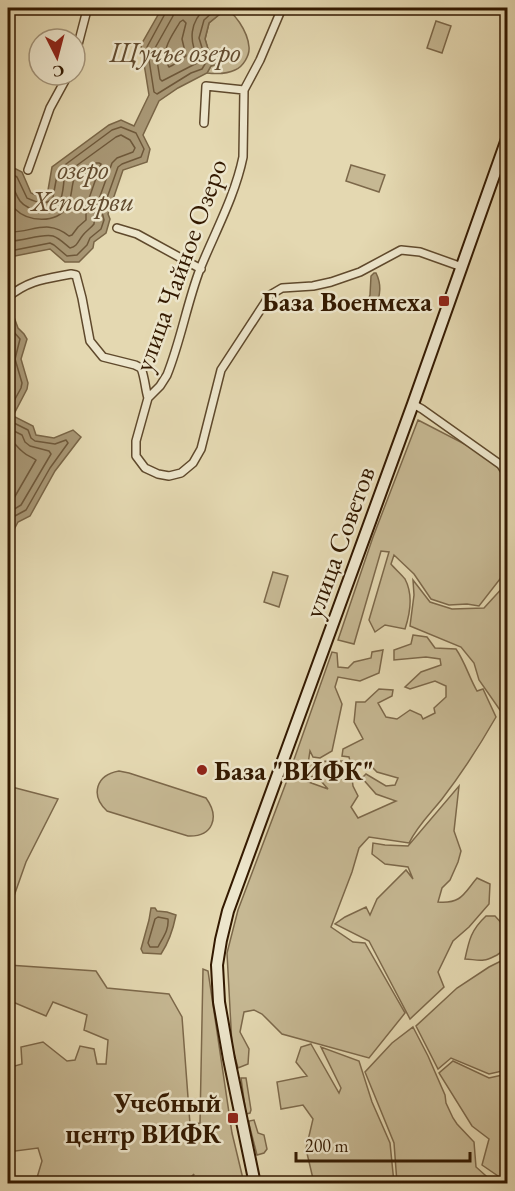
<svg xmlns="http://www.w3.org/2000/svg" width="515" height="1191" font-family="'EB Garamond',serif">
	<rect width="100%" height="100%" fill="#e4d8b1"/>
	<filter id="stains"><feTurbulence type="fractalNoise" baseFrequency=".00333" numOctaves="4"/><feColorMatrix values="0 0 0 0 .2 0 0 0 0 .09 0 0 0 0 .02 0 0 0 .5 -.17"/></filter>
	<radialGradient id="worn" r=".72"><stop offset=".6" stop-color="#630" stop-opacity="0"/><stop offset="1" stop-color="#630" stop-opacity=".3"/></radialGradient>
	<!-- green -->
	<path fill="#c6b893" stroke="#7c684a" stroke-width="1.5" fill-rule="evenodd" d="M220,8c14,0 28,25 29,39 1,8 -6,20 -14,23 -8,4 -19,4 -28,3l4,-7 5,-2 -1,-6 -7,-9 -3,-10 4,-16 11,-9z
		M436,21l15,5 -9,27 -15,-5z
		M351,165l34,10 -6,17 -33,-11z
		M418,420l66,34 19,19 5,21 -1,76 -28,36 -12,-2 -18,1 -18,-6 -17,-25 -20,-19 -3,9c4,5 10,10 14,15 8,15 5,35 0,50l-20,-4 -10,7 -6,-12 20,-68 -8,-1 -27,93 -16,-4 35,-103z
		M273,572l15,4 -9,31 -15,-5z
		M413,580l17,22 22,7 32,-1 21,-23 3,14v110l-6,4 -23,-33 -5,-17 -13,-16 -51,-21 4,-31z
		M413,635l14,2 8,11 21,1c9,13 13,28 21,42l6,-2 13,28c-16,28 -34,56 -54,82 -12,15 -24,26 -33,44l-40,-6 -10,11 -7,24 -21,55 22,15 12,1 40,70 -36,45 -87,-24 -20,-20 -8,-4 -10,2 -4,20 9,17 -1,15 -10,4 -6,-22 -5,-93 11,-43 51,-135 39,14 -8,-9 -29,-12 41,-116 5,1 1,14 10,1 6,-6 17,-4 1,-6 11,-2 -4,23 -19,8 -22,-4 -3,10 7,17 -10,47 -12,7 -7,-1 -3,-6 -2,13 19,-3h23l-1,-4 -7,-1 1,-7 20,-10 -9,-17 2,-20h9l14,-13 14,1 -1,6 -14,7 8,14 11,2 13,-9 11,5 2,4 12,-6 -1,-5 12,-11v-11l-11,-5 -25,8 -5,-2 16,-15 20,-7 -1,-6 -14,-2 -32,3v-10l17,-6zM367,762l10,10 21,6 -3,7 -9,1 -20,-12 -4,4 14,16 20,7 -38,17 -7,-11 7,-11 -5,-10 -2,-16z
		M119,771l10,2 77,25c14,19 7,39 -18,38l-81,-25c-17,-16 -11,-36 12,-40z
		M8,786l50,13 -32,63 -18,51z
		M459,786l-5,45 7,20 -3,11 -8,18 -8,8 -4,14c24,2 26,-9 39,-24l13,6 -1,20 -20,23 -16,14 -15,31 6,15 -34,32 -41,-78 -34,-17 10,-7 21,-10 4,8 7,-16 29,-29 7,9 -5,-12 -23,-3 -13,-10 1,-11 12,2 23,1z
		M486,916h9c12,12 20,29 2,39 -4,2 -9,5 -13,5 -6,1 -13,-1 -19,-1 4,-19 6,-29 21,-43z
		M507,958v112l-18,4 -38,-16 -13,11 -22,-43 41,-38 32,-21z
		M8,965l88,6 11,17 62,6 13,23 8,107 10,-1 3,-154 5,2 24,162 12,50h-53l3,-9 -9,9h-148l-1,-2 6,-20 -4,-13 -30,4v-96l7,10 7,-2 -1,-17 22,-5 24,19 8,-1 5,-14 14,3 3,15h9l2,-24 -24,-10 3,-15 -34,-13 -7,14 -38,-16z
		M413,1027l15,29 17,39 1,8 7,15 4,6 17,18 2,25 18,16h-97l-3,-40 -29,-71 27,-29z
		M311,1044l28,49 2,-5 -20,-41 38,14 13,41 18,41 4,40h-80l-8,-34 7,-30 -10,-14 -22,4 -4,-27 30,-6 -11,-14 5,-15z
		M453,1061l36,17 18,-4v106h-3l-22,-15 7,-26 -17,-13 -33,-53z
		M241,1078h5l5,32 -1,3 -4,1z
		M254,1120l4,13 6,2 3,14 -3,4 -7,2 -8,-31v-3z"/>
	<!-- water -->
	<path fill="#a89775" stroke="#796546" stroke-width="1.5" d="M162,8h58v6l-11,9 -4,16 3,10 7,9 1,7 -5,1 -4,7 -29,15 -19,13 -16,34 7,14 -3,13 -24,8 -15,44 2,5 -4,14 -12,9 -1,6 -14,14h-14l-15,-13 -35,7 -7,-2v-89l14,7 9,21 9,4 7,-1 5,-29 57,-42 12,-5 13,6 15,-31 -8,-50z
		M374,273h2c6,12 4,22 0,34l-6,3 -3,-3v-5l3,-7 1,-19z
		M8,314l6,3 4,11 6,6 3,5 -6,20 7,24 -1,6 -14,27 20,10 3,9 18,3 19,-8 8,7 -26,34 -25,45 -12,6 -10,19z
		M151,908h4l2,3 10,1 9,3c-3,15 -7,27 -15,39l-18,-1 -2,-4 8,-29z"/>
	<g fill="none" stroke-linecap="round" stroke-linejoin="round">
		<!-- shore -->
		<path stroke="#6e583a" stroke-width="1.5" d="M167,8l-1,4 -19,35 7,45 3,2 34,-21 11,-4 6,-10 -5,-8 -4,-13 5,-18 9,-8 1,-4
			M174,8l-1,8 -18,32 5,31 2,2 35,-18 2,-4c-11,-18 -9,-38 7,-51
			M183,20l3,3 -4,16 4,17 -13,9 -4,2c-10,-16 3,-31 11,-45z
			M8,172l9,5 10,21c9,4 20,9 26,-1l5,-27 54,-40 9,-3 15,6 8,16 -3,8 -19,7 -4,3 -16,45 2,8 -3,9 -11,9 -3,7 -10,10 -10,1 -13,-11 -4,-2 -35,7 -7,-1
			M8,181c6,5 7,13 12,20 8,10 31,14 39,2 5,-8 4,-20 6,-29l51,-37 5,-2 9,5 5,8 -2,4 -16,6 -5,5 -17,47 -1,14c-3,4 -8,7 -11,11 -5,6 -5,11 -13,13 -5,-4 -11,-10 -17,-12 -11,-3 -32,6 -45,5
			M8,197c2,4 4,9 7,12 13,13 41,15 52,-2 5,-8 4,-19 7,-28l22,-16h3l2,1 -15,43v13l-8,7 -6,8 -3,1c-22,-18 -37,-3 -61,-4
			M8,321l2,2 3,8 7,8 -5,20 7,24 -1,5 -13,24v7l4,3 16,8 3,8 4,3 20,3 11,-4 2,3 -18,25 -24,42 -13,7 -5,11
			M8,428l14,7 3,7 5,4 19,5 2,3 -30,51 -13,8
			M8,438c7,4 8,9 15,14 4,4 9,5 13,8l-22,38 -6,4
			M158,917l10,2c1,11 -5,18 -10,28h-8l-2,-4 7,-24z"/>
		<!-- street casing -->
		<g stroke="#5f492c" stroke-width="10">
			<path id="street" d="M282,8l-22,52 -16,30 -1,67c-8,39 -28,75 -43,112 -13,34 -19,71 -33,106l-7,11 -12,12 -12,43v15l9,12 13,6 11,2 12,-3 12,-10 8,-14 20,-79 49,-75 12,-7 31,-2 18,-4 29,-10 41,-22 19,2 42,15
				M75,56l12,-46 -1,-2
				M204,123l2,-37 38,4
				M28,170l22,-62 18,-33
				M117,228l20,6 64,35
				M8,297c21,-17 37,-18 63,-23l5,1 6,23 8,43 13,16 32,8 6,3c4,10 4,20 7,30
				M413,404l9,5 79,56 7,11"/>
		</g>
		<!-- secondary casing -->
		<g stroke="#331900" stroke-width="14">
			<path id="secondary" d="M255,1184l-26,-125 -10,-57 -2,-37 4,-25 7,-29 185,-507 95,-268"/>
		</g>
		<!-- street -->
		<use href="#street" stroke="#ede6cc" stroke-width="7"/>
		<!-- secondary -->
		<use href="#secondary" stroke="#ede6cc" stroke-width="10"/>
	</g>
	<!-- markers -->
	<g fill="#8f2418" stroke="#ede6cc" stroke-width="2">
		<rect x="438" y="295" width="12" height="12" rx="3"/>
		<circle cx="202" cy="770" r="6"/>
		<rect x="227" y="1112" width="12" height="12" rx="3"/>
	</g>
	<g text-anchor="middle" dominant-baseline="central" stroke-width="5" stroke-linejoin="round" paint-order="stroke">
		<!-- street labels -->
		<g font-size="27" fill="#331900" stroke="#ede6cc">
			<text transform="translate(180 265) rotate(-70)">улица Чайное Озеро</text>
			<text transform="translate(339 542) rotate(-70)">улица Советов</text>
		</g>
		<!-- poi labels -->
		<g font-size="27" font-weight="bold" fill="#331900" stroke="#ede6cc" text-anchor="end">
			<text x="432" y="301">База Военмеха</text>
			<text x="214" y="770" text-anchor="start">База "ВИФК"</text>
			<text x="221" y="1102">Учебный<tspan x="221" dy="31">центр ВИФК</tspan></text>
		</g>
		<!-- water labels -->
		<g font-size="28" font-style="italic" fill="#624b2f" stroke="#ede6cc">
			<text x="175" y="52">Щучье озеро</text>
			<text x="83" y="169">озеро<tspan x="83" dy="32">Хепоярви</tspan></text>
		</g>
	</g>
	<!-- margin -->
	<rect width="515" height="1191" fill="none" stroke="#e4d8b1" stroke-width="30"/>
	<rect x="9" y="9" width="497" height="1173" fill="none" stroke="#331900" stroke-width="3"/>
	<rect x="15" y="15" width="485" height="1161" fill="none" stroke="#331900" stroke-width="1.5"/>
	<!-- north arrow -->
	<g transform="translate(57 57) rotate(174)"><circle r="28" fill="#ede6cc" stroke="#a3947a" stroke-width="1.5"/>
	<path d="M0-4.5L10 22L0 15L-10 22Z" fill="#8f2418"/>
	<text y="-9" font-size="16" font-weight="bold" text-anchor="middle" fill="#331900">С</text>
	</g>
	<!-- scale -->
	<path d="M296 1152v9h174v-9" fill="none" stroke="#331900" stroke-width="3"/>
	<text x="305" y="1152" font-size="18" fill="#331900" stroke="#ede6cc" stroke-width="4.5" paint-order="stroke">200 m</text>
	<rect width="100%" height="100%" filter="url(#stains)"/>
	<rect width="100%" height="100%" fill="url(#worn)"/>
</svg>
